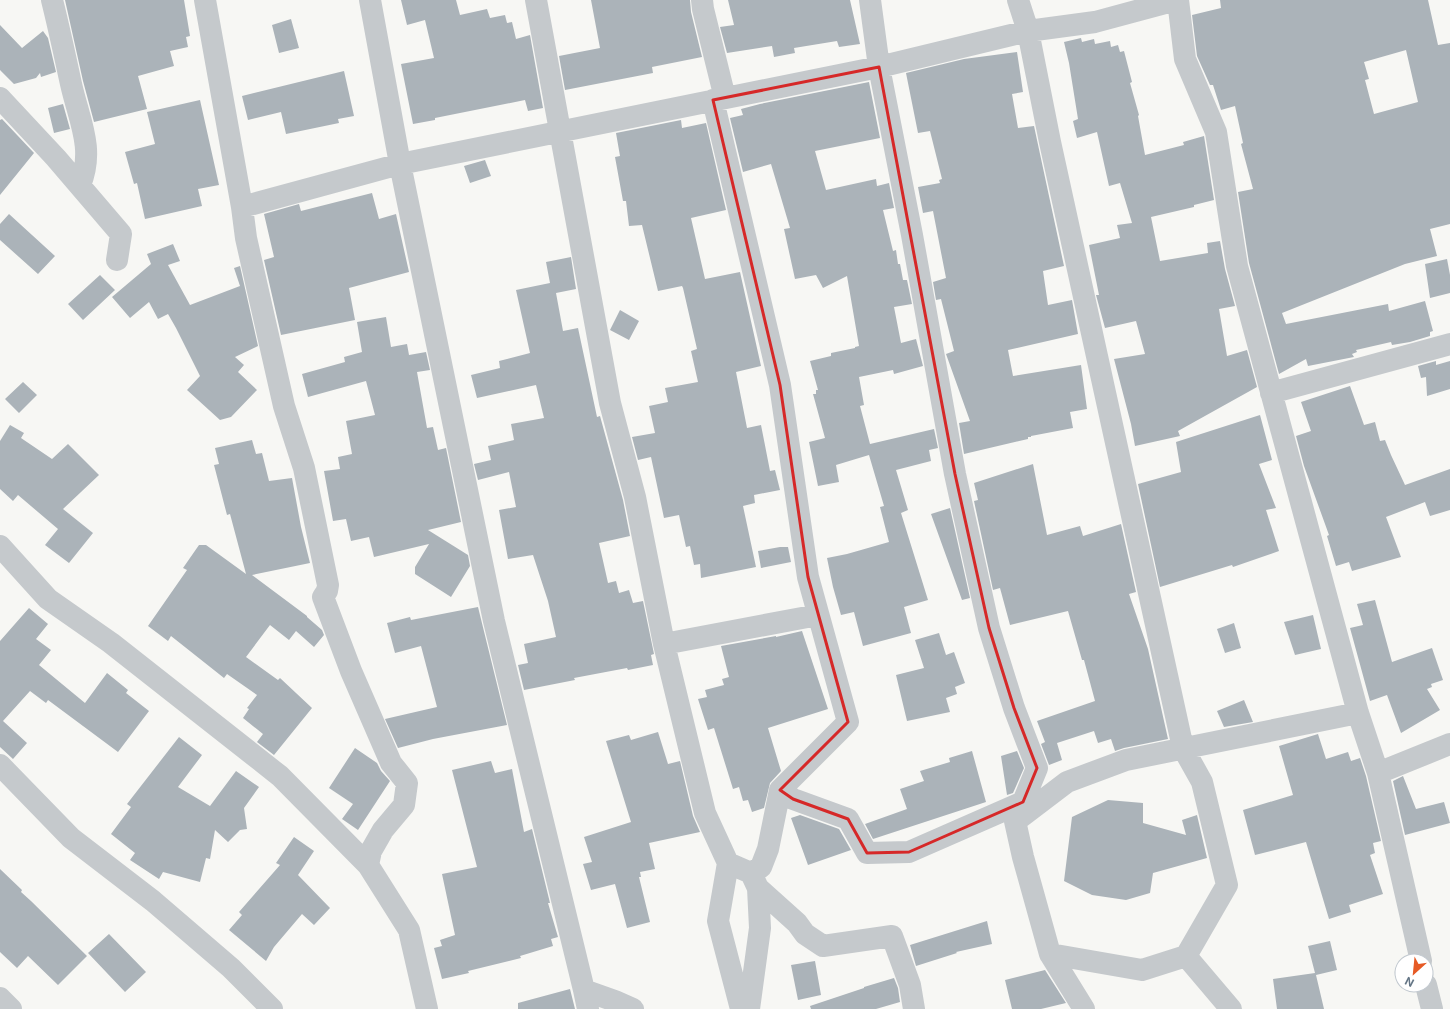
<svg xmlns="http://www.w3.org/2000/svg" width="1450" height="1009" font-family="Inter,sans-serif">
	<rect width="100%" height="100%" fill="#f7f7f4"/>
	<!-- building -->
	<path fill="#abb3b9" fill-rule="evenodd" d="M65,0h119l6,36 -4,1 2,10 -18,4 4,15 -36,10 9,33 -53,13 -11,-41z
		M401,0h55l4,15 27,-6 3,9 15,-3 2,8 5,-1 4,17 14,-4 13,73 -15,3 -3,-11 -90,18v2l-22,4 -12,-60 33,-6 -9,-38 -18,5z
		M591,0h99l1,12 11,45 -50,10 1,6 -88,17 -6,-34 41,-8z
		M728,0h122l10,44 -21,3 -2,-6 -43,7 1,5 -21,4 -2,-11 -45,7 -7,-26 14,-2z
		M1220,0h208l10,45 12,-2v181l-20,5 7,27 -32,8 -123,49 4,11 102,-20 1,7 36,-10 8,30 -3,1v4l-20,6 -18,3 -1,-3 -35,8 1,2 -5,2 2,3 -46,9 -2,-7 -27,15 -30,-111 -11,-71 15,-3 -12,-45 2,-1 -8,-37 -14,4 -8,-25h-3l-13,-29 -5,-41 29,-7zM1406,50l12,52 -44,12 -9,-34 4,-1 -5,-17z
		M291,19l8,29 -20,5 -7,-28z
		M0,25l22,23 21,-17 5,7 8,34 -15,5 -1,-4 -4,5 -22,6 -14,-14z
		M1081,38l1,4 12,-3 1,5 15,-3 1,6 7,-2 2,7 4,-1 8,31 -2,1 9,32 -1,1 7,39 39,-10 -1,-3 21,-6 10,64 -20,5v2l-43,10 9,44 48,-8 -1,-10 13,-2 5,28 10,37 -16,3 8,47 20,-6 10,37 -79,44 2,5 -45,10 -4,-22 -17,-65 31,-5 -9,-33 -31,7 -9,-33h3l-10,-50 31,-7 -3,-13 15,-2 -12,-40 -11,3 -12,-54 -20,6 -4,-17 5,-2 -9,-56 -5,-21z
		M1017,52l6,40 -11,2 6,34 16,-2 30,140 -21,5 5,34 24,-5 6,34 -70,16 5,26 68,-11 6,44 -17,3 3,16 -42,8v1h-3v2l-64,15 -5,-31 11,-2 -24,-67 8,-3 -13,-52 -5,1 -3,-18 13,-4 -13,-67 -10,2 -5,-26 22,-4 -1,-3 3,-1 -12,-48 -12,2 -12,-60 58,-14z
		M344,71l10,45 -16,3 1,4 -53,11 -5,-22 -33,8 -6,-24z
		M869,82l11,56 -65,13 11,39 50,-11 1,7 12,-3 5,25 -11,2 10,41 3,-1 2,14h2l3,16h4l5,24 -18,3 7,36 15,-4 7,27 -29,8 -1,-4 -34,7 5,28 -4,1 10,38 64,-15 4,19 -9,2 2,11 -35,9 12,40 -7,3 27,87 -24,7 7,26 -48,13 -9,-34 -13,3 -8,-28 -6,-29 20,-4 42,-12 -9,-35 4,-1 -15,-51 -33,10 3,17 -21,4 -9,-44 16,-4 -12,-44h3v-4h2l-8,-29 21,-5v-3l24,-5v-1l4,-1 -12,-70 -24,12 -7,-13 -21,4 -11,-50 6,-1 -19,-64 -28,8 -13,-54 13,-3 -2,-6 19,-5z
		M200,100l19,85 -21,4 4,17 -57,13 -8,-36 -3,1 -9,-32 30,-8 -8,-32z
		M63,104l7,25 -16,4 -6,-25z
		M2,119l32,34 -34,42v-75z
		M681,120l1,8 24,-5 20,87 -35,8 14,61 35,-7 21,94 -25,6 11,56 14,-3 9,46 5,-1 5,20 -26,5 1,8 -12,3 13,61 -55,11 -1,-14 -6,1 -4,-19 -4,1 -7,-32 -15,3 -13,-61 -13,3 -6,-23 23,-4 -6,-27 19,-4 -3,-14 33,-6 -7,-31 6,-2 -14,-61 -1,-2 -24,5 -16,-66 -13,1 -3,-25h-3l-8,-44 5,-1 -4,-23z
		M485,160l6,16 -21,7 -6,-17z
		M372,193l7,26 17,-5 13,58 -60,16 6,32 -74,15 -17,-75 10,-3 -10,-43 35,-10 2,7z
		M9,214l46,42 -17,18 -38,-34v-16z
		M173,244l7,17 -12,4 22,40 50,-19 -6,-18 6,-2 18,80 -23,11 9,8 -6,7 19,18 -26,27 -11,3 -33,-30 13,-14 -24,-48 -8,-14 -10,5 -9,-17 -19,16 -18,-21 39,-33 -4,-10z
		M571,257l5,32 -20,4 7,38 15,-3 19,89 3,-1 23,84 7,36 -31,7 9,40 8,-2 3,12 10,-3 4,13 10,-2 11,53 -3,1 2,10 -25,5 -1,-2 -53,10 1,2 -51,10 -6,-25 10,-2 -4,-19 32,-7 -8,-36 -15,-46 -25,4 -9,-49 17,-3 -7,-35 -31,8 -4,-16 17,-4 -3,-14 26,-6 -3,-16 33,-6 -8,-33 -59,13 -6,-23 29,-7 -1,-7 31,-8 -14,-63 34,-7 -4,-21z
		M1447,259l3,16v18l-20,5 -5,-34z
		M100,275l15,15 -32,30 -15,-16z
		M620,310l19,11 -10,19 -19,-10z
		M386,317l5,30 16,-3 2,11 17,-3 4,18 -13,2 10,56 6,-1 5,23 8,-2 15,74 -33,8 40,25 2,11 -19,31 -36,-23v-7l14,-23 -55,13 -5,-20 -18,4 -5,-22 -13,2 -9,-50 16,-2 -2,-12 14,-3 -6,-33 29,-6 -9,-34 -58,16 -6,-23 43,-12 -1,-5 18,-5 -5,-30z
		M1436,361v4l14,-4v28l-23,7 -1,-19 -5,1 -3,-12z
		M23,382l14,13 -18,18 -14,-14z
		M1350,386l14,39 11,-3 5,19 5,-1 6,15 14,30 45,-16v41l-20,6 -5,-14 -39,15 15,40 -49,14 -3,-9 -13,4 -9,-30 2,-1 -25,-69 -8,-30 15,-5 -10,-29z
		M1260,415l12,45 -13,4 17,44 -10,2 13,41 -46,16 -1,-2 -72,22 -22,-103 43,-12 -5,-30z
		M10,425l14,8 -3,5 31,21 16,-15 31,31 -36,34 30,24 -24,30 -24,-18 13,-16 -40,-34 -5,6 -13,-12v-48z
		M252,440l4,14 6,-1 7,28 23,-3 9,49 9,36 -58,12 55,41v1l15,13 2,5 -10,12 -18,-16 -7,9 -19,-15 -24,32 32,23 2,-2 32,30 -38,47 -17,-13 6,-8 -20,-16 6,-9 -2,-1 10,-13 -30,-21 -3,4 -53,-42 -3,5 -20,-15 39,-56 -4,-2 16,-23h7l40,29 -16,-60 -3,1 -13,-50 5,-1 -4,-16z
		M1033,464l14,71 33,-9 3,10 38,-12 15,68 -7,2 19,55 20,90 -44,9 -9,3 -4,-12 -13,4 -4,-12 -37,12 5,17 -13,5 -8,-21 4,-2 -8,-21 58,-20 -11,-41h-2l-14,-49 -58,14 -10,-37 -7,2 -19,-89 4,-1 -4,-17z
		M950,508l20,90 -8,2 -31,-86z
		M780,547h8l3,15 -30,6 -3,-17z
		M1375,600l17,62 40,-14 11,32 -12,4 1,3 -5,2 13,21 -39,23 -14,-38 -17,6 -20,-73 13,-3 -6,-21z
		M478,607l29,118 -74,14 -35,9 -13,-29 52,-12 -16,-61 -26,7 -8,-30 23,-6 1,3z
		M29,608l19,16 -12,15 15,11 -12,15 46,38 22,-30 21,17 -2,3 23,18 -31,41 -70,-52 -2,3 -16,-12 -27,30 24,22 -14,16 -13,-12v-106z
		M1313,615l8,34 -26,6 -11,-33z
		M1234,623l7,25 -16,5 -8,-24z
		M802,631l26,78 -60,19 13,43 -11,12 -6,25 -12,4 -4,-12 -5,1 -4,-14 -6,2 -19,-61 -6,2 -10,-31 9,-2 -2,-7 19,-5 -2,-6 7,-2 -8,-31 55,-10v1z
		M939,633l7,22 8,-3 11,31 -10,4 2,7 -11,4 4,14 -43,9 -11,-46 28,-7 -9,-28z
		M1244,700l9,22 -29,5 -7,-16z
		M658,732l10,32 12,-3 13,55 7,16 -51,11 6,26 -15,3 1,5h-2l11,45 -23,6 -12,-44 -24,6 -8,-26 9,-2 -8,-25 47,-15 -25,-81 23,-6 2,5z
		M1318,734l8,25 22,-7 3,9 9,-3 6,18 15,65 -8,2 2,10 -5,2 13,39 -34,11 2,7 -22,7 -23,-77 -51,13 -12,-45 50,-15 -14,-49z
		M179,737l23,18 -24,32 32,19 26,-35 23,16 -15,21 3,21 -7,1 -12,12 -13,-12 -5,29 -4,-1 -6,24 -37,-10 -4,7 -29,-19 5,-7 -24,-19 20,-27 -4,-3z
		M355,748l22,15 4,8 9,10 -32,49 -16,-11 11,-15 -24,-16z
		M972,751l14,51 -113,37 -8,-15 42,-15 -7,-20 24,-8 -4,-10 30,-9 -1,-4z
		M1017,751l7,17 -11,25 -6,2 -6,-39z
		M491,761l4,12 17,-4 12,63 8,-3 18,74h-2l10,34 -7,2 2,7 -33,10 1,2 -53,13 1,2 -27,6 -8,-31 8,-2 -2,-6 15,-5 -13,-61 35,-7 -25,-97z
		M1403,776l13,33 28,-7 6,21 -45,12 -12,-54z
		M1108,800l35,3v20l43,12 -4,-15 15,-5 10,43 -54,15 -3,20 -24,7 -34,-5 -28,-14 8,-64z
		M800,815l39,14 12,21 -43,15 -17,-47z
		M294,837l20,14 -16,24 32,33 -16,17 -12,-11 -28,33 -8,14 -37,-31 13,-15 -3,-3 41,-47 -4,-2z
		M0,869l22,21 -1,2 10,9 56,55 -29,29 -30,-29 -11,12 -17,-16z
		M987,921l5,23 -36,8 1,1 -41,13 -6,-21z
		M109,934l37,38 -21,20 -37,-39z
		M1330,941l7,29 -21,5 8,34h-47l-4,-30 42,-6 -7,-27z
		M815,961l6,34 -23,5 -7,-35z
		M1045,970l21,33 -25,6h-29l-7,-29z
		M894,978l4,10 2,14 -24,7h-65l-1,-3 54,-18v-1z
		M570,989l5,20h-57v-6z"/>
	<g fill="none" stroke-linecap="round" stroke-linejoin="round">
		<!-- minor -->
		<path stroke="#c5c9cc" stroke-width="22" d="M52,0c7,28 13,56 19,84 8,36 24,65 9,101
			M205,0l37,207
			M370,0l30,164 94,457 90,369 4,19
			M536,0l74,403 25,94 29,147 41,169 23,50 23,10
			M702,0l1,9 22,89
			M870,0l9,67 33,168 43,239 34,154 25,80 23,60 -14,34
			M1018,0l10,31 22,111 133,606 19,34 25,103 -41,71
			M1178,0l7,59 31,73 21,134 121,447 20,60 43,188
			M0,98l56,60 65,76 -4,26
			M713,100l67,285 28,192 40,145 -68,68 -12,59 -7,18 -10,6 7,15 39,35 8,11 18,12 69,-10 18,49 4,24
			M1271,393l179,-49
			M0,546l48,53 63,44 169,133 88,89 41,65 18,79
			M664,644l154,-29
			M0,765l71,73 82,63 78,67 41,41
			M1378,773l72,-29
			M780,790l13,9 55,20 19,34 42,-1 114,-50 -8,19 8,36 27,97 92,16 44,-14 45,53
			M1017,820l50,-38 59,-22 232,-47
			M728,863l-10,58 23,88
			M368,865l3,-14 12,-21 21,-25 3,-22 -16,-20 -40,-92 -28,-74 4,-6 1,-6 -24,-117 -20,-62 -38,-168 -4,-31 158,-43 479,-97 149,-36 67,-9 82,-22
			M1050,954l34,55
			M1426,985l6,24
			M584,990l31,11 18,8
			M0,998l11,11
			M749,1009l11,-81 -2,-40"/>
	</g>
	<!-- marked area -->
	<path fill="none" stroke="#d62828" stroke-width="3" stroke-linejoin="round" d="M879,67l76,407 34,154 25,80 23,60 -14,34 -114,50 -42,1 -19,-34 -55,-20 -13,-9 68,-68 -40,-145 -28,-192 -67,-285z"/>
	<!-- north arrow -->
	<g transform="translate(1414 973) rotate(207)"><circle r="19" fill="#ffffff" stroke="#c1c8cf"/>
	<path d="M0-3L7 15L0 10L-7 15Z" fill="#e65a25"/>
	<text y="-6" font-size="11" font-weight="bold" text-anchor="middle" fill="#657686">N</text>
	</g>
</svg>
